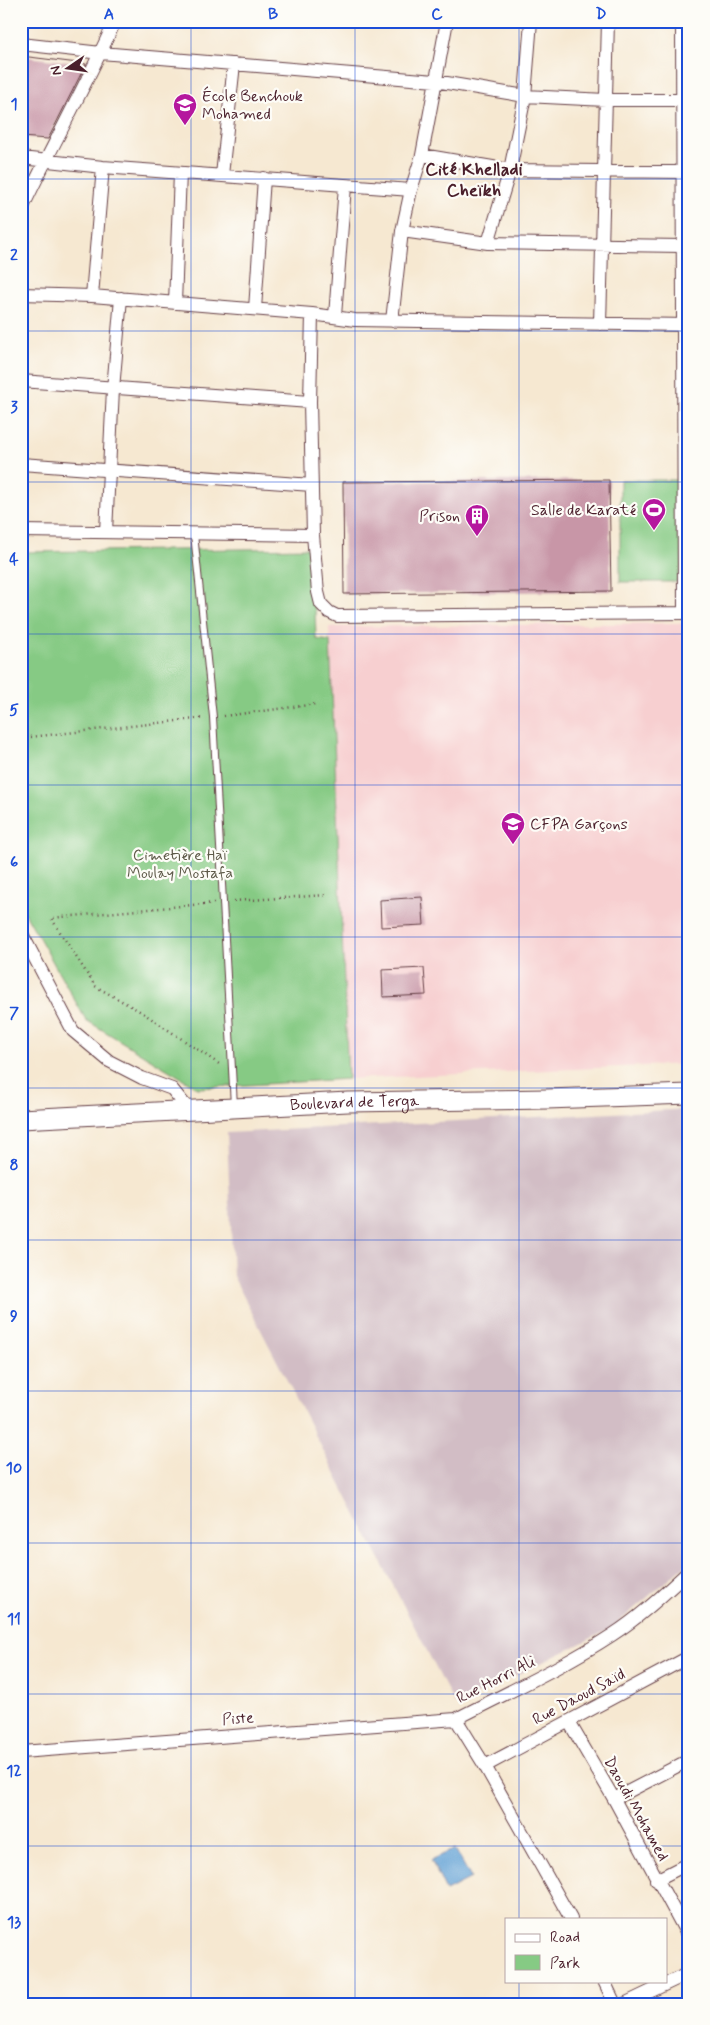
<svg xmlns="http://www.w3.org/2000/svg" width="710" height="2025" font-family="Mynerve,sans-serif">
	<rect width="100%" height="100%" fill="#fdfcf7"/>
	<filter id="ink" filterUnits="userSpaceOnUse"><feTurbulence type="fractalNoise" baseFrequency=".02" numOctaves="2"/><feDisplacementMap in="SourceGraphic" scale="10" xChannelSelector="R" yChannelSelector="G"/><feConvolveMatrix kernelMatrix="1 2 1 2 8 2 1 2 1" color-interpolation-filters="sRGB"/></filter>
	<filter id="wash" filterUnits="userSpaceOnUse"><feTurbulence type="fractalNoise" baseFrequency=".0096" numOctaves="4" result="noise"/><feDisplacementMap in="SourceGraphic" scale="20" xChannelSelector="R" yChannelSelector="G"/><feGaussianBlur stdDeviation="1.12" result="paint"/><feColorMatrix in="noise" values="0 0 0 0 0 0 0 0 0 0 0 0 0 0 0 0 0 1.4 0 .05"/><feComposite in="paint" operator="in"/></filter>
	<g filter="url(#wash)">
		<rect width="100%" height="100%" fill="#f6e8d1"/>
		<!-- built -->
		<path fill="#f7cfd0" d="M689,623v441l-341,15 -19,-452z"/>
		<!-- industrial -->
		<path fill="#d2bdc5" d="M689,1109v453l-79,67 -155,76 -222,-429 -6,-143z"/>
		<!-- green -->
		<path fill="#86ca84" stroke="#687458" d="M620,480h69v102h-69z
			M313,548l3,91 14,2 18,438 -150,9 -112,-68 -65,-114v-354z"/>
		<!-- water -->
		<path fill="#64a2d6" stroke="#576080" d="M455,1849l16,29 -25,13 -15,-31z"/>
		<g id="blocks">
			<!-- building -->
			<path fill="#c896a7" d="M21,56l65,8 -38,75 -27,-2z
				M609,480l2,111 -267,3 -1,-112z
				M422,897l2,28 -43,2 -1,-27z
				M424,968l2,27 -43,2 -1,-27z"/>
		</g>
	</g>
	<g filter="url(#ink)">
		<use href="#blocks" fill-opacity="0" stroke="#643d44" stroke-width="1"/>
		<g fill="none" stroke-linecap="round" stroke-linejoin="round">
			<!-- lane casing -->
			<g stroke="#643d44" stroke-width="8">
				<path id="lane" d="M194,534l19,183 21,389"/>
			</g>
			<!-- street casing -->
			<g stroke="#643d44" stroke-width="14">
				<path id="street" d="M682,21l2,592
					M21,44l80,9 334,28 90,15 81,4h77
					M422,155l88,15 179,2
					M21,158l82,9 308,23
					M222,175l12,-111
					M21,211c30,-64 65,-125 94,-190
					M402,231l86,12 194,3
					M488,243l22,-73 15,-74 6,-75
					M21,294l71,2 220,18
					M92,296l11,-129
					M175,303l5,-130
					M255,309l9,-131
					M335,316l10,-130
					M392,321l10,-90 9,-41 11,-35 25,-134
					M600,324l8,-303
					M689,325l-334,-5 -43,-6 -2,88 3,133 5,57 3,12 8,8 8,4 352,-3
					M21,381l289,21
					M21,464l291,21
					M21,531l292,4
					M106,532l7,-143 8,-91
					M21,932l52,99 36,30 33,17 30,11 17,21
					M569,1722l45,77 75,139
					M21,1752l435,-33
					M485,1766l204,-109
					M614,1799l75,-39
					M656,1880l33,-17
					M571,1919l-86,-153 -29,-47c52,-27 107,-52 156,-84 28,-18 52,-41 77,-64
					M604,1981l11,23
					M624,2004l65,-31"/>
			</g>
			<!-- secondary casing -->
			<g stroke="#643d44" stroke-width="21">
				<g id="secondary">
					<path id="s1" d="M21,1119l327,-17 199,-3 142,-5"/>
				</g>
			</g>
			<!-- path -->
			<path stroke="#643d44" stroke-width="2.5" stroke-dasharray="1 4" stroke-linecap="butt" d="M224,716l92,-12
				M21,738l183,-20
				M234,901l93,-6
				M214,903l-163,15 44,68 48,27 79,53"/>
			<!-- lane -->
			<use href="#lane" stroke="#fff" stroke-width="6"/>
			<!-- street -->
			<use href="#street" stroke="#fff" stroke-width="12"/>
			<!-- secondary -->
			<use href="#secondary" stroke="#fff" stroke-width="19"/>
		</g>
	</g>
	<!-- grid -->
	<path fill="none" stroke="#1d4ed8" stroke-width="1" stroke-opacity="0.55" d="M191,21v1983M355,21v1983M519,21v1898M21,179h668M21,331h668M21,482h668M21,634h668M21,785h668M21,937h668M21,1088h668M21,1240h668M21,1391h668M21,1543h668M21,1694h668M21,1846h668M519,1981v23"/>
	<!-- icons -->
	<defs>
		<g id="school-pin" transform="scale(1.25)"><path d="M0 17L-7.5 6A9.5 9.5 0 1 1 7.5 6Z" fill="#b5179e" stroke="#fdfcf7"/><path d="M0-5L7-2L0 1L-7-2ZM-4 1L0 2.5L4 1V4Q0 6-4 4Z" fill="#fff"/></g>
		<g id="stadium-pin" transform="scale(1.25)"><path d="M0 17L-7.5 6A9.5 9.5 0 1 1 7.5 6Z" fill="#b5179e" stroke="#fdfcf7"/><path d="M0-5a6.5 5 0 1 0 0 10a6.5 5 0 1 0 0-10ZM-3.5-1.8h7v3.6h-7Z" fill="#fff"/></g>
		<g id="building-pin" transform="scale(1.25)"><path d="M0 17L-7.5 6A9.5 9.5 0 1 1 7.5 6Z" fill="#b5179e" stroke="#fdfcf7"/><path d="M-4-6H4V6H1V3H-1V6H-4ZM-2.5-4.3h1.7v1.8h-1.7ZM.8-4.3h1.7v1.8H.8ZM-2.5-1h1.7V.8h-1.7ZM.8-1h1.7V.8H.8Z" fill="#fff"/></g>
		<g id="university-pin" transform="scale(1.25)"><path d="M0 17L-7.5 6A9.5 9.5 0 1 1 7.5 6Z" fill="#b5179e" stroke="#fdfcf7"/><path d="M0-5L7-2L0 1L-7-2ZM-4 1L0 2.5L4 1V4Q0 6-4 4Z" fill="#fff"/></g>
	</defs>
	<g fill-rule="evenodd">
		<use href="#school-pin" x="185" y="105"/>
		<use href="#stadium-pin" x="654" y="510"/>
		<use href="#building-pin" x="477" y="516"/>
		<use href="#university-pin" x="513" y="824"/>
	</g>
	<g text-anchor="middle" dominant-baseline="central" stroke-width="4.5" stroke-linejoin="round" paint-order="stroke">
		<!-- poi labels -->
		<g font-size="16" fill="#4a1f2b" stroke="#fdfcf7" text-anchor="start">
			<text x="202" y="96">École Benchouk<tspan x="202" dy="18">Mohamed</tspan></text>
			<text x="636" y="510" text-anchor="end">Salle de Karaté</text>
			<text x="460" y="516" text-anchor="end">Prison</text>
			<text x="530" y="824">CFPA Garçons</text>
		</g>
		<!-- park labels -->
		<g font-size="16" fill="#5f5b4a" stroke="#fdfcf7">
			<text x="180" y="855">Cimetière Haï<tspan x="180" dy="18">Moulay Mostafa</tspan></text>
		</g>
		<!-- street labels -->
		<g font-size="16" fill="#4a1f2b" stroke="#fdfcf7">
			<text stroke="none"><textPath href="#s1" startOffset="334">Boulevard de Terga</textPath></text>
			<text transform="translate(496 1680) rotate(-27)">Rue Horri Ali</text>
			<text transform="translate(579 1697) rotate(-28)">Rue Daoud Saïd</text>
			<text transform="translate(238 1719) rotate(-4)">Piste</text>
			<text transform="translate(636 1809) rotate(61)">Daoudi Mohamed</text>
		</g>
		<!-- neighbourhood labels -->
		<g font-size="18" font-weight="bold" fill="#4a1f2b" stroke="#fdfcf7">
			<text x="474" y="170">Cité Khelladi<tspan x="474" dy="21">Cheïkh</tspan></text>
		</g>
	</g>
	<!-- margin -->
	<rect width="710" height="2025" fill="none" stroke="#fdfcf7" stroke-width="55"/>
	<!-- legend -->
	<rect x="505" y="1918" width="162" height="65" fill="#fdfcf7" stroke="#b5a4a5"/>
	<rect x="515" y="1934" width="25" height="8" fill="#ffffff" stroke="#b5a4a5"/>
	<text x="550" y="1942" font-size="15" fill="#4a1f2b">Road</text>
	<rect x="515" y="1955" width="25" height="15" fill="#86ca84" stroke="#b5a4a5"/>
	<text x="550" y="1968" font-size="15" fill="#4a1f2b">Park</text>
	<!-- north arrow -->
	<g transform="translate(68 68) rotate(257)" stroke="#fdfcf7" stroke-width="4" paint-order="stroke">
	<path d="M0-4L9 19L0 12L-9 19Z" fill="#4a1f2b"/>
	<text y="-8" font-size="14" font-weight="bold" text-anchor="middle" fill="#4a1f2b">N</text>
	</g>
	<rect x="28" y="28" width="654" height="1970" fill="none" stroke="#1d4ed8" stroke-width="2"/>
	<g font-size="16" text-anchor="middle" font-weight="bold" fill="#1d4ed8">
		<text x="109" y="19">A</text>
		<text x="273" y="19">B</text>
		<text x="437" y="19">C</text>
		<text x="601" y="19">D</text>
		<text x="14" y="109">1</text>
		<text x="14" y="260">2</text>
		<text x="14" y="412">3</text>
		<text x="14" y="564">4</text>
		<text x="14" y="715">5</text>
		<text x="14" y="867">6</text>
		<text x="14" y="1018">7</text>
		<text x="14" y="1170">8</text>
		<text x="14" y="1321">9</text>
		<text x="14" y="1473">10</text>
		<text x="14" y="1624">11</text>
		<text x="14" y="1776">12</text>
		<text x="14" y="1927">13</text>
	</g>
</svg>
